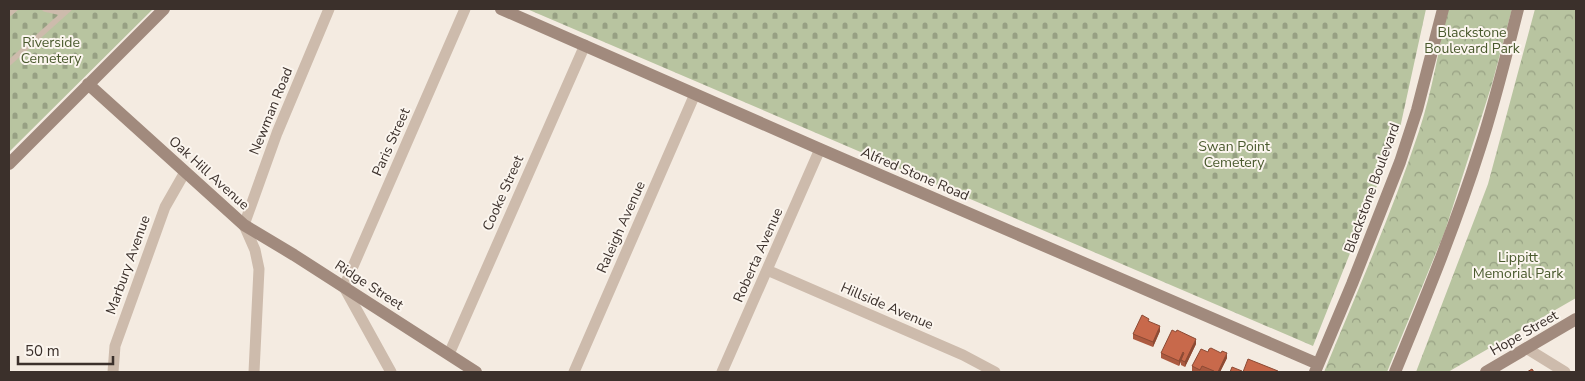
<svg xmlns="http://www.w3.org/2000/svg" width="1585" height="381" font-family="'Nunito Sans',sans-serif">
	<defs>
		<pattern id="cemetery-stones" width="16" height="16" patternUnits="userSpaceOnUse" patternTransform="scale(1.25)"><rect width="16" height="16" fill="#b8c4a0"/><path d="M2 7V4a2 2 0 0 1 4 0v3zM10 15v-3a2 2 0 0 1 4 0v3z" fill="#97a083"/></pattern>
		<pattern id="park-crowns" width="20" height="18" patternUnits="userSpaceOnUse" patternTransform="scale(1.25)"><rect width="20" height="18" fill="#b8c4a0"/><path d="M2 6a3 3 0 1 1 6 0M12 15a3 3 0 1 1 6 0" fill="none" stroke="#97a083"/></pattern>
	</defs>
	<rect width="100%" height="100%" fill="#f4ebe1"/>
	<!-- cemetery -->
	<path fill="url(#cemetery-stones)" d="M9,9h144l-144,143z
		M527,9h899l-26,119 -87,218z"/>
	<!-- park -->
	<path fill="url(#park-crowns)" d="M1447,9h65l-20,75 -47,147 -58,141h-63c33,-80 68,-159 95,-241 13,-39 20,-82 28,-122z
		M1535,9h41v289l-128,74h-32l72,-188z"/>
	<g fill="none" stroke-linecap="round" stroke-linejoin="round">
		<!-- lane -->
		<path stroke="#cdbbac" stroke-width="5.5" d="M45,9l18,4
			M9,14l6,-5
			M9,63l60,-54"/>
		<!-- street -->
		<path stroke="#cdbbac" stroke-width="11" d="M767,270l196,85 32,17
			M1526,348l39,24
			M449,354l136,-309
			M113,372l2,-26 50,-139 20,-35
			M254,372l5,-103 -4,-19 -11,-25 33,-92 52,-124
			M391,372l-47,-85 121,-278
			M574,372l121,-278
			M722,372l98,-223"/>
		<!-- secondary -->
		<path stroke="#a18a7d" stroke-width="12" d="M501,9l319,140 498,215
			M88,84l156,141 50,30 182,117
			M9,164l155,-155
			M1315,372l37,-88 48,-122 17,-52 26,-101
			M1395,372c30,-73 61,-148 85,-224 15,-46 26,-92 38,-139
			M1486,372l90,-53"/>
	</g>
	<!-- wall -->
	<path fill="#ac5a40" d="M1149,322l11,9 -7,16 -20,-8v-5z
		M1196,344l-11,23 -4,-2v-3l-2,4 -18,-8v-5z
		M1208,352l19,6 -7,14h-15l-3,-1v1h-8l-2,-1v-5z"/>
	<!-- shaded-wall -->
	<path fill="#8c4a34" d="M1160,326v5l-7,16v-5z
		M1196,339v5l-11,23v-5z
		M1183,352v5l-2,3 -2,6v-5z
		M1227,353v5l-7,14h-2z"/>
	<!-- building -->
	<path fill="#c8694b" stroke="#8c4a34" d="M1142,315l7,4 -1,2 12,5 -7,16 -20,-8z
		M1172,330l4,2 1,-2 19,9 -11,23 -4,-2 3,-7 -1,-1 -4,9 -18,-8z
		M1211,348l10,5 1,-2 5,2 -9,19h-4v-1l-12,-5 -2,4 -8,-4 9,-17 7,3 1,-3z
		M1248,359l30,12 -1,1h-34z
		M1232,367l10,4v1h-12z
		M1532,369l2,3h-7z"/>
	<g text-anchor="middle" dominant-baseline="central" stroke-width="4" stroke-linejoin="round" paint-order="stroke">
		<!-- park labels -->
		<g font-size="14" fill="#4a5a2e" stroke="#fbf5ee">
			<text x="1472" y="32">Blackstone<tspan x="1472" dy="16">Boulevard Park</tspan></text>
			<text x="51" y="42">Riverside<tspan x="51" dy="16">Cemetery</tspan></text>
			<text x="1234" y="146">Swan Point<tspan x="1234" dy="16">Cemetery</tspan></text>
			<text x="1518" y="257">Lippitt<tspan x="1518" dy="16">Memorial Park</tspan></text>
		</g>
		<!-- street labels -->
		<g font-size="14" fill="#3b302b" stroke="#fbf5ee">
			<text transform="translate(271 111) rotate(-68)">Newman Road</text>
			<text transform="translate(391 142) rotate(-66)">Paris Street</text>
			<text transform="translate(209 173) rotate(42)">Oak Hill Avenue</text>
			<text transform="translate(915 174) rotate(23)">Alfred Stone Road</text>
			<text transform="translate(1372 188) rotate(-70)">Blackstone Boulevard</text>
			<text transform="translate(503 193) rotate(-66)">Cooke Street</text>
			<text transform="translate(621 227) rotate(-66)">Raleigh Avenue</text>
			<text transform="translate(758 255) rotate(-66)">Roberta Avenue</text>
			<text transform="translate(128 265) rotate(-70)">Marbury Avenue</text>
			<text transform="translate(369 285) rotate(33)">Ridge Street</text>
			<text transform="translate(887 306) rotate(23)">Hillside Avenue</text>
			<text transform="translate(1524 333) rotate(-30)">Hope Street</text>
		</g>
	</g>
	<!-- border -->
	<rect width="1585" height="381" fill="none" stroke="#3b302b" stroke-width="20"/>
	<!-- scale -->
	<path d="M18 356v8h95v-8" fill="none" stroke="#3b302b" stroke-width="2.5"/>
	<text x="25" y="356" font-size="15" fill="#3b302b" stroke="#fbf5ee" stroke-width="4" paint-order="stroke">50 m</text>
</svg>
